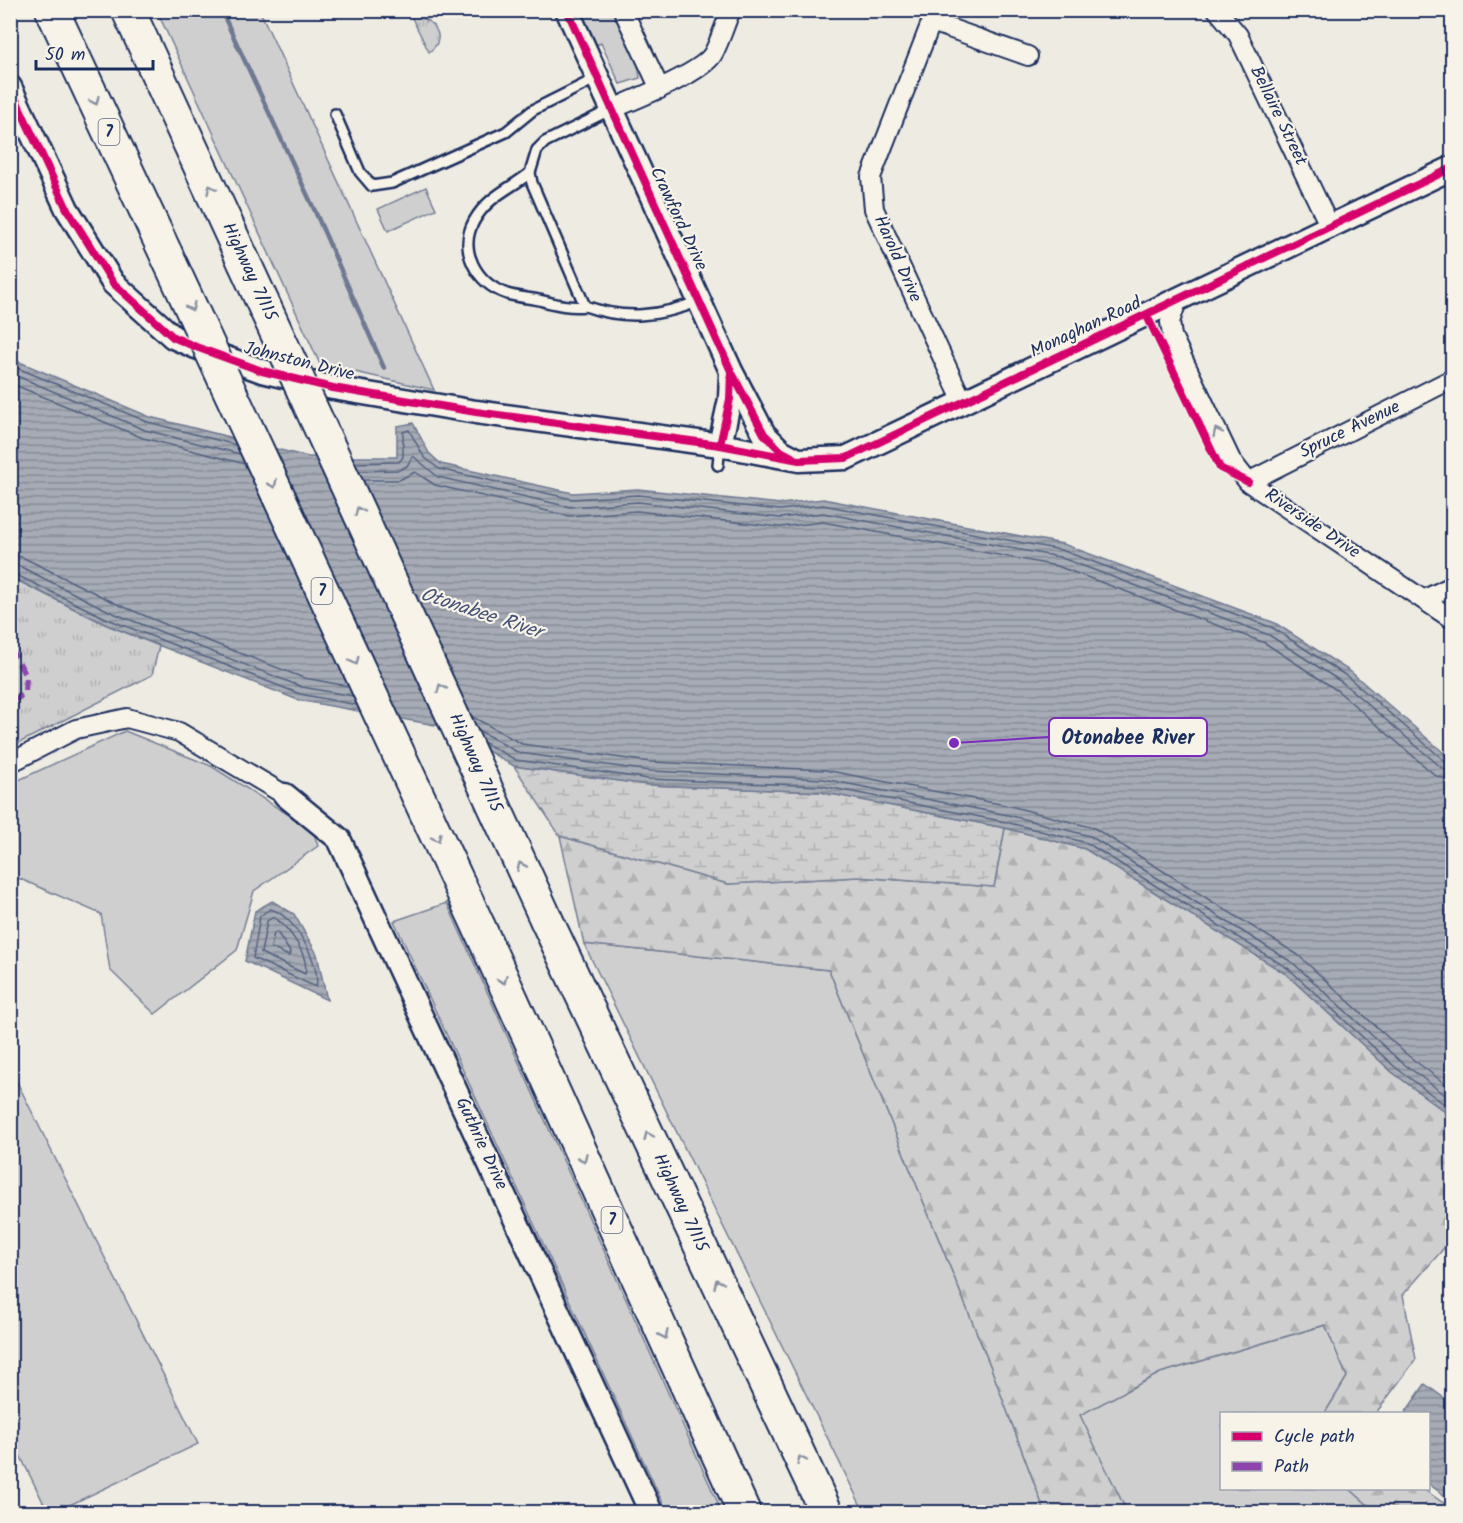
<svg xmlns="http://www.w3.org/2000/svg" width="1463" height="1523" font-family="Kalam,sans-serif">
	<defs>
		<pattern id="forest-firs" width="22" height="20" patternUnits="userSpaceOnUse" patternTransform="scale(1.5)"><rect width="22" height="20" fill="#cfcfcf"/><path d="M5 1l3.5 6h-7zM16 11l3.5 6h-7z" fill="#b1b2b4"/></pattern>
		<pattern id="wetland-marsh" width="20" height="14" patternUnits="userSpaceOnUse" patternTransform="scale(1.5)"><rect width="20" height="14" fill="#cfcfcf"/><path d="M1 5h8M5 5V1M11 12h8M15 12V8" fill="none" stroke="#b1b2b4"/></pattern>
		<pattern id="park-tufts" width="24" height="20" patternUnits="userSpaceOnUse" patternTransform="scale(1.5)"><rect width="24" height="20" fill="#cfcfcf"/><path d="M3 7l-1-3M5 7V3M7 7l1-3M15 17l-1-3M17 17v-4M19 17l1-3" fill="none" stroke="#b1b2b4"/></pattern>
		<pattern id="water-rules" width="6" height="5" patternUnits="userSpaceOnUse" patternTransform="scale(1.5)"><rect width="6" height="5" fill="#a6abb5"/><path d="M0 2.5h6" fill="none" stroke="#868c96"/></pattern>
	</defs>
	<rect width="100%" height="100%" fill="#eeebe2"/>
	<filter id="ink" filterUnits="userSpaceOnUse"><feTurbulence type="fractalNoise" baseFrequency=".0167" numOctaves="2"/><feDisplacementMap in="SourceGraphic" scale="12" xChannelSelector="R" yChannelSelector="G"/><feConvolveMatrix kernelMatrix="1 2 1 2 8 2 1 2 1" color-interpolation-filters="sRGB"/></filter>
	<g filter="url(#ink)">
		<!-- green -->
		<path fill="#cfcfcf" stroke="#757f96" stroke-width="1.5" d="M157,11h103l174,379 -114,-26z
			M577,11h36l25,53 2,14 -20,6 -19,-41 -7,3z
			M426,187l10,22 -48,22 -10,-22z
			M125,731l86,35 102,64 5,16 -64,45 -17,59 -82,64 -45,-44 -9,-56 -90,-39 -1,-91z
			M447,903l275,609h-55l-273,-591z
			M584,944l245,26 161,395 55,147h-181z
			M11,1070l187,374 -143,68h-7l-37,-75z
			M1326,1325l21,52 -22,36 -103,1v74l128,1 26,23h-249l-48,-97 81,-42z"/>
		<!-- forest -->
		<path fill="url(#forest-firs)" stroke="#757f96" stroke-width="1.5" d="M1005,828l80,21 201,125 106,98 60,45v122l-49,56 13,64 -40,54h-51l22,-36 -22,-52 -165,48 -80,42 47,97h-82l-55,-147 -161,-395 -245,-26 -24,-108 168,48 130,-7 136,10z
			M1350,1489h73l29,20v3h-76z"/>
		<!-- wetland -->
		<path fill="url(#wetland-marsh)" stroke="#757f96" stroke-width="1.5" d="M514,766l134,19 173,7 184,36 -11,59 -136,-10 -130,7 -168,-48z"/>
		<!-- park -->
		<path fill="url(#park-tufts)" stroke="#757f96" stroke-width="1.5" d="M411,16c20,0 39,21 18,36z
			M10,577l97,48 52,21 -7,29 -141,72z"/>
		<!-- water -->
		<path fill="url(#water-rules)" stroke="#6e7992" stroke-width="1.5" d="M10,358l140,59 158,40h89v-31l16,-3 16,30 12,11 132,29 65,-4 143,15 42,-5 240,45 212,79 76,49 101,88v357l-60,-45 -106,-98 -201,-125 -80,-21 -184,-36 -173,-7 -134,-19 -68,-39 -148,-27 -191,-75 -96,-48z
			M272,901l22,13 23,40 10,46 -82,-39 10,-50z
			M1425,1384l27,20v97l-23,-17 -1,-70 -23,-1z"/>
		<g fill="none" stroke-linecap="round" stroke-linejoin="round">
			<!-- shore -->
			<path stroke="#536181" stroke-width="1.5" d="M10,365l138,57 88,23
				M10,373l135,57 95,24
				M10,383l133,55 102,26
				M356,463l43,-1 4,-5v-25l6,-2 15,27 15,12 133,30 66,-4 142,15 43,-5 238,45 212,78 75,49 98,85 6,2
				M359,471l40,-1 8,-4 6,-10 25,21 132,30 68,-5 142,16 43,-5 236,44 210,78 74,48 99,85 10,4
				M363,480h36l16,-8 20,13 134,31 68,-5 143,16 43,-5 234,44 208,77 73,48 98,85 16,5
				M10,555l12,2 95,47 50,21 137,53 44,8
				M10,564l9,2 94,47 51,20 138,54 51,9
				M10,572l100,48 190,74 57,11
				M471,716l51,28 128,18 175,8 185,36 84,22 204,127 108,99 46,35
				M478,730l41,23 131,18 173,8 185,36 82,21 203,127 107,98 52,39
				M483,742l33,18 133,19 173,7 184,36 81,21 202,126 106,98 57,43
				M270,909c23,4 52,56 46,78l-63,-29 7,-42z
				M273,917c15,9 37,39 32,57l-44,-21 6,-32z
				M277,932l13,20 -1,4 -18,-8 3,-15z"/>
			<!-- stream -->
			<path stroke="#6e7992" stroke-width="4.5" d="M221,10l93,199 70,159"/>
			<!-- service casing -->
			<g stroke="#1b2f5e" stroke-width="14">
				<path id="service" d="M610,110l-65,32 -8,8 -7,23 2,10 53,123c39,14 75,11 114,-5
					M335,114l25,58 12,14 20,-3 114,-51 27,-22 64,-32
					M530,173c-20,16 -42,23 -56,48 -16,29 2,62 33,73 10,3 22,4 32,6 16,4 30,8 46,6
					M718,465l2,-19"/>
			</g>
			<!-- minor casing -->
			<g stroke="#1b2f5e" stroke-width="22">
				<path id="minor" d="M623,10l37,79
					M936,10l-65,167 3,32 89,193
					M1217,10l21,25 92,192
					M932,22l96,34
					M610,110c23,-10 91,-36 103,-56 7,-13 12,-30 18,-44
					M1177,301l-7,21 2,14 59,124 17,22 204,137
					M1248,482l204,-103
					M1425,599l27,-13
					M10,763l66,-34 51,-11 52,14 106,63"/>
			</g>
			<!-- tertiary casing -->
			<g stroke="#1b2f5e" stroke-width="27">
				<path id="tertiary" d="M567,10l164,361 33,63 17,17 13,7
					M10,87l57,122 46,74 60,54 23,10 66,24 71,17 143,24 244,33 79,15 47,-2 606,-290
					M720,445l10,-46 1,-26
					M285,795l54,44 312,673"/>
			</g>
			<!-- motorway casing -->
			<g stroke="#1b2f5e" stroke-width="36">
				<path id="motorway" d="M52,10l114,244
					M128,10l116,252
					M546,919l280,593
					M479,927l265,585"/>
			</g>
			<!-- service -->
			<use href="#service" stroke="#f7f3e8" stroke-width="9"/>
			<!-- minor -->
			<use href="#minor" stroke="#f7f3e8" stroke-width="18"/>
			<!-- tertiary -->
			<use href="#tertiary" stroke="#f7f3e8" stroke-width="22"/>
			<!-- motorway -->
			<use href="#motorway" stroke="#f7f3e8" stroke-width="32"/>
			<!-- motorway-bridge casing -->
			<g stroke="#1b2f5e" stroke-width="36" stroke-linecap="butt">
				<path id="motorway-bridge" d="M166,254l313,673
					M244,262l302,657"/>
			</g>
			<!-- motorway-bridge -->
			<use href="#motorway-bridge" stroke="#f7f3e8" stroke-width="32"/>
			<!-- quiet -->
			<path stroke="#8e44ad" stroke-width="6" stroke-dasharray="12 6" stroke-linecap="butt" d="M10,647l16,29 -1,17 -15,10"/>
			<!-- cycleway casing -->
			<g stroke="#f7f3e8" stroke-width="11">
				<path id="cycleway" d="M567,10l164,361 33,63 17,17 11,6
					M10,87l57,122 46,74 60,54 23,10 66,24 71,17 143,24 244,33 79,15 47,-2 606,-290
					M1147,316l73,152 28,14
					M720,445l10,-46 1,-28"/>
			</g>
			<!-- cycleway -->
			<use href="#cycleway" stroke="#d6006c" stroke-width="8"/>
		</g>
		<!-- one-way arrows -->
		<defs><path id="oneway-chevron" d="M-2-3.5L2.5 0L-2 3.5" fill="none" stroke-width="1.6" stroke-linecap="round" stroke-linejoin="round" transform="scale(1.5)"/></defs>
		<g stroke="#8991a3">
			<use href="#oneway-chevron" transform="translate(95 101) rotate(65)"/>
			<use href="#oneway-chevron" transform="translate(211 189) rotate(-115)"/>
			<use href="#oneway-chevron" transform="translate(191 307) rotate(65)"/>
			<use href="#oneway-chevron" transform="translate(1217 432) rotate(-115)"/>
			<use href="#oneway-chevron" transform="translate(273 484) rotate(65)"/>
			<use href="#oneway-chevron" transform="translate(359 511) rotate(-115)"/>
			<use href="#oneway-chevron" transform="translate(355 661) rotate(65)"/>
			<use href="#oneway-chevron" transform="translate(441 688) rotate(-115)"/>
			<use href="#oneway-chevron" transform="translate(437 838) rotate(65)"/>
			<use href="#oneway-chevron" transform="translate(521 866) rotate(-114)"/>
			<use href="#oneway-chevron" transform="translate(503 980) rotate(66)"/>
			<use href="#oneway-chevron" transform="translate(648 1136) rotate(-115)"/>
			<use href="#oneway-chevron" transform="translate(583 1158) rotate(66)"/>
			<use href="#oneway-chevron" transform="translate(718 1283) rotate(-115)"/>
			<use href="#oneway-chevron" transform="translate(664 1335) rotate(66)"/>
			<use href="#oneway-chevron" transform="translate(801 1460) rotate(-115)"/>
		</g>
	</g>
	<g text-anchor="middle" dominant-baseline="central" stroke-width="4.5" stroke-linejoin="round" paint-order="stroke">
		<!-- shield labels -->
		<g fill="#f7f3e8" stroke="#5d6a87" stroke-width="1.5">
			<rect x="98.5" y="119" width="21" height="26" rx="4.5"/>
			<rect x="311.5" y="578" width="21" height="26" rx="4.5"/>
			<rect x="601.5" y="1207" width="21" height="26" rx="4.5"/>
		</g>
		<g font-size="16" font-weight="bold" fill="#1b2f5e">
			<text x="109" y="132">7</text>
			<text x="322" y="591">7</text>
			<text x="612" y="1220">7</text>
		</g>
		<!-- street labels -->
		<g font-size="18" fill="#1b2f5e" stroke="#f7f3e8">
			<text transform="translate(1278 116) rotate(64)">Bellaire Street</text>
			<text transform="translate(678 219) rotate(65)">Crawford Drive</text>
			<text transform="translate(897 259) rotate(66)">Harold Drive</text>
			<text transform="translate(249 272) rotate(65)">Highway 7/115</text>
			<text transform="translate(1086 328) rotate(-25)">Monaghan Road</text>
			<text transform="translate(299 362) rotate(14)">Johnston Drive</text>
			<text transform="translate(1350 430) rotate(-26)">Spruce Avenue</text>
			<text transform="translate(1312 524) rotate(34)">Riverside Drive</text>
			<text transform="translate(475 763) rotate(66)">Highway 7/115</text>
			<text transform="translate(481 1144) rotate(65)">Guthrie Drive</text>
			<text transform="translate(680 1203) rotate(65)">Highway 7/115</text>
		</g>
		<!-- water labels -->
		<g font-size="20" font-style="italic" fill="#455478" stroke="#f7f3e8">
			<text transform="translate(481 614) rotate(18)">Otonabee River</text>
		</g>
	</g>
	<!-- callouts -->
	<path fill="none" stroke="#7b2cbf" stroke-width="2" d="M954 743L1049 737"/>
	<circle fill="#7b2cbf" stroke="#f7f3e8" stroke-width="2" cx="954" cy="743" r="6"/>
	<rect fill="#f7f3e8" stroke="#7b2cbf" stroke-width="2" x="1049" y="718" width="158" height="38" rx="6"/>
	<g font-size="20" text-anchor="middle" font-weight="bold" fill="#1b2f5e">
		<text x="1128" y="744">Otonabee River</text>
	</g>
	<!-- margin -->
	<rect width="1463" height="1523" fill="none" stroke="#f7f3e8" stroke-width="36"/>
	<rect x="18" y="18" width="1427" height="1487" fill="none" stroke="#1b2f5e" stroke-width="2" filter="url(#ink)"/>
	<!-- legend -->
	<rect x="1220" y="1412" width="210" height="78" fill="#f7f3e8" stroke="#9fa5b1" stroke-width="1.5"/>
	<rect x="1232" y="1432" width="30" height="9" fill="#d6006c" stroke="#9fa5b1" stroke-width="1.5"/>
	<text x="1274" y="1442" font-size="18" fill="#1b2f5e">Cycle path</text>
	<rect x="1232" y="1462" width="30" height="9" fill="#8e44ad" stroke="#9fa5b1" stroke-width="1.5"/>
	<text x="1274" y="1472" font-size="18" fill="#1b2f5e">Path</text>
	<!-- scale -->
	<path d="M36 60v9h117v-9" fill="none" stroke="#1b2f5e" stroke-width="3"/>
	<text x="45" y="60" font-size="18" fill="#1b2f5e" stroke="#f7f3e8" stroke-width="4.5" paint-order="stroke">50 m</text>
</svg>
